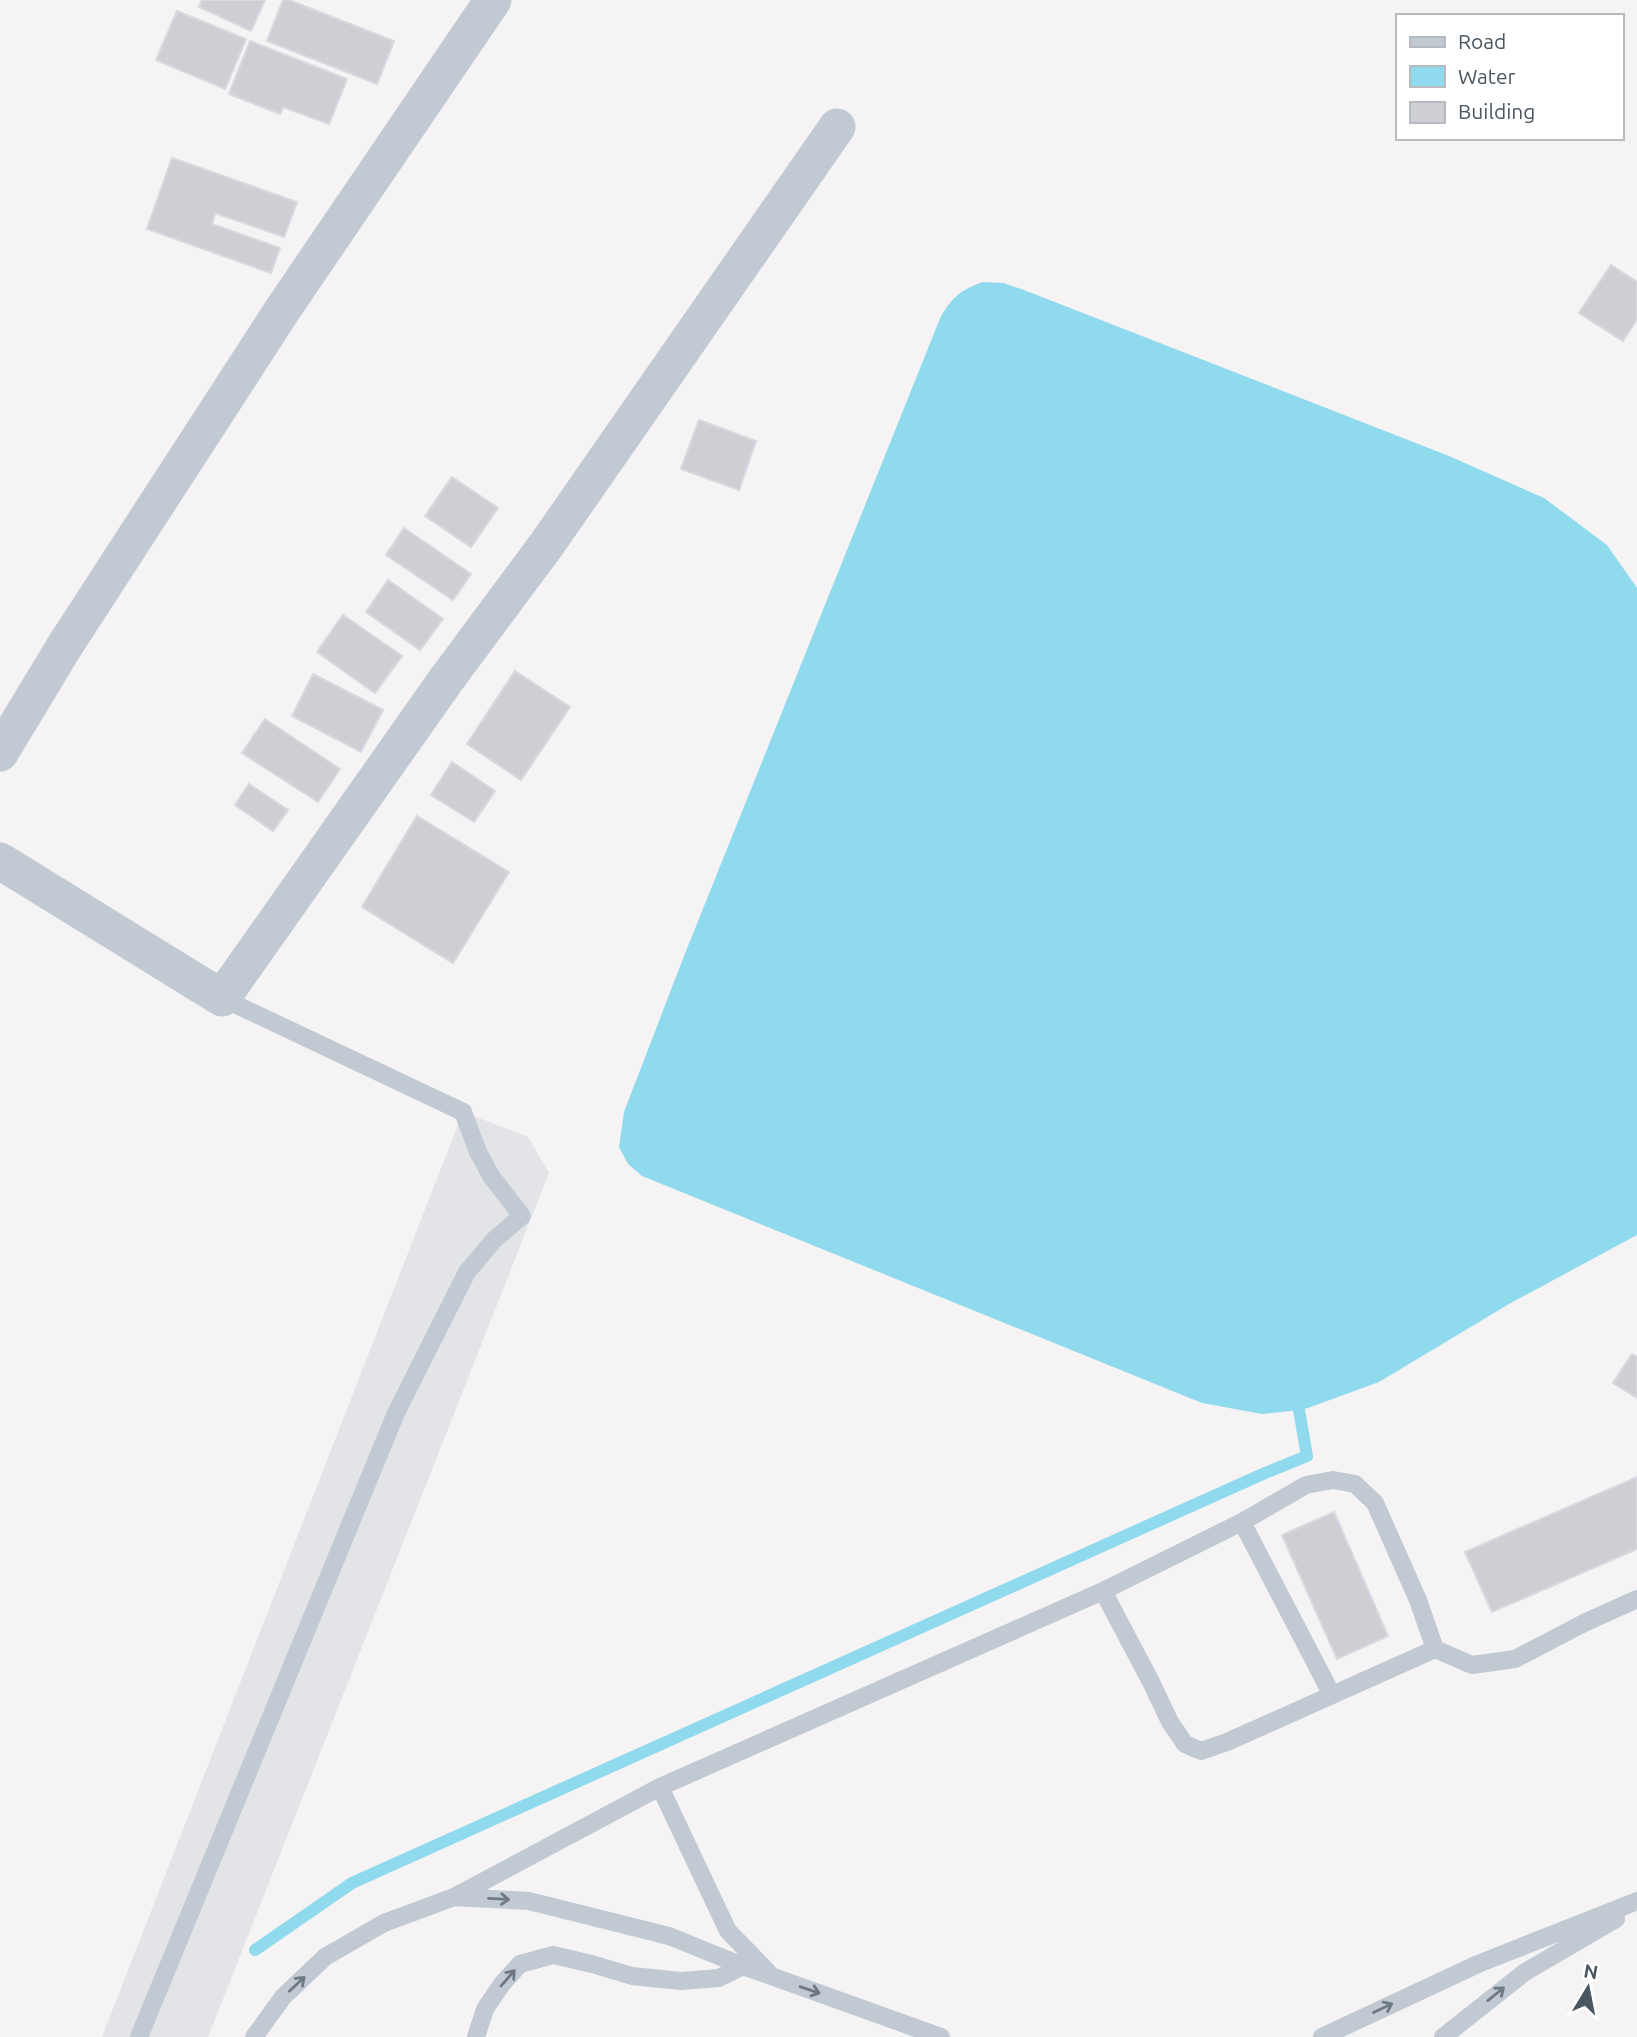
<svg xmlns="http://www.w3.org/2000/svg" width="1637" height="2037" font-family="Ubuntu,sans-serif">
	<rect width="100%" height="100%" fill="#f5f3f3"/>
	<!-- airport -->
	<path fill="#e2e4e7" d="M463,1112l65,25 21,36 -341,864h-106z"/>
	<!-- water -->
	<path fill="#90daee" d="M983,282l20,1 21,7 425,166 95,42 63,47 30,43v647l-128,69 -130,78 -71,26 -9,2 -37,4 -60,-11 -560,-227 -14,-12 -9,-17 5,-35 60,-156 257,-640c13,-20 19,-26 42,-34z"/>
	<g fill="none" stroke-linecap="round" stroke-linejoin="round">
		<!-- stream -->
		<path stroke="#90daee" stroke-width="12" d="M255,1950l97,-67 913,-410 42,-17 -8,-46"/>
	</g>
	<!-- building -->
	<path fill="#cdcfd5" stroke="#d7d9de" stroke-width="2" d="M202,0h63l-14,31 -52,-24z
		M283,0h6l105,41 -17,43 -110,-43z
		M177,11l69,28 -21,50 -69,-29z
		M250,41l97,38 -18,45 -46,-17 -3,7 -51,-20z
		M172,158l125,44 -13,35 -69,-24 -3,11 68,24 -9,25 -124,-44z
		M1611,265l26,17v37l-14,22 -44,-28z
		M699,420l57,21 -17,49 -58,-21z
		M452,477l46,31 -27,39 -46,-31z
		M404,528l67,46 -18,26 -67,-45z
		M388,580l55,39 -23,31 -54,-38z
		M343,615l59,41 -27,37 -58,-41z
		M515,671l55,36 -49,73 -54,-36z
		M313,674l70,36 -22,42 -69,-36z
		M265,719l75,50 -22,33 -76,-49z
		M452,762l43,29 -21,31 -43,-27z
		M249,784l39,26 -15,21 -38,-26z
		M417,816l92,56 -56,91 -91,-56z
		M1632,1354l5,3v41l-24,-15z
		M1637,1477v72l-145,63 -27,-60z
		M1334,1512l54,124 -51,23 -55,-124z"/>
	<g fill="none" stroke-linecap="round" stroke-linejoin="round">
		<!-- lane -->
		<path stroke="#c1cad2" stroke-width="18" d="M1242,1522l90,173
			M1103,1591l48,91 19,40 15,22 16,7 26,-9 208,-93
			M660,1787l68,144 40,41
			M454,1897l206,-110 443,-196 139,-69 64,-37 27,-5 22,4 20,19 43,97 17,49 37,16 43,-6 69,-36 53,-24
			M139,2037l257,-624 71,-141 27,-32 28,-24 -31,-40 -13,-24 -15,-40 -241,-114
			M254,2037l29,-40 42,-40 59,-34 70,-26 75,4 140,35 74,30 198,71
			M476,2037l9,-28 17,-25 18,-20 33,-9 39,9 40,12 49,5 38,-3 24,-12
			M1322,2037l156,-73 159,-63
			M1443,2037l82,-65 91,-53"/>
		<!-- street -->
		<path stroke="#c1cad2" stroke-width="37" d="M0,753l64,-106 219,-338 210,-309
			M0,861l222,137 224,-318 101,-136 290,-417"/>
	</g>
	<!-- one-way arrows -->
	<defs><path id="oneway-shaft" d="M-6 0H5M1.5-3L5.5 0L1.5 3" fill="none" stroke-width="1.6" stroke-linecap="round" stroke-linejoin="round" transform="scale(1.75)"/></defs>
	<g stroke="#6e7983">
		<use href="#oneway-shaft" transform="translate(499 1899) rotate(3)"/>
		<use href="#oneway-shaft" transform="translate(508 1978) rotate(-49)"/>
		<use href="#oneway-shaft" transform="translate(297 1984) rotate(-43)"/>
		<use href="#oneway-shaft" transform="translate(810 1990) rotate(19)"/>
		<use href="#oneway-shaft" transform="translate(1496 1994) rotate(-39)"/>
		<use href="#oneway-shaft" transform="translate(1383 2008) rotate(-25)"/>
	</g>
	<!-- legend -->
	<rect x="1396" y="14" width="228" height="126" fill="#ffffff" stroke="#b7bbc0" stroke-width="2"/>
	<rect x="1410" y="37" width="35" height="10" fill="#c1cad2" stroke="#b7bbc0" stroke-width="2"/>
	<text x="1458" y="49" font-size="21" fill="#4a5661">Road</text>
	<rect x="1410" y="66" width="35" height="21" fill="#90daee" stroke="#b7bbc0" stroke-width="2"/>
	<text x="1458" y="84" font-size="21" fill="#4a5661">Water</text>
	<rect x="1410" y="102" width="35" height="21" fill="#cdcfd5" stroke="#b7bbc0" stroke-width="2"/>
	<text x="1458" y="119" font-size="21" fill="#4a5661">Building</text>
	<!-- north arrow -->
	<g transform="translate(1588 1988) rotate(10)" stroke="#ffffff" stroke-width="5" paint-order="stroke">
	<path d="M0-5L12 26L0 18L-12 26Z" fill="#4a5661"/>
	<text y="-10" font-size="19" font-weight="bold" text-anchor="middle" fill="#4a5661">N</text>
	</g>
</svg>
